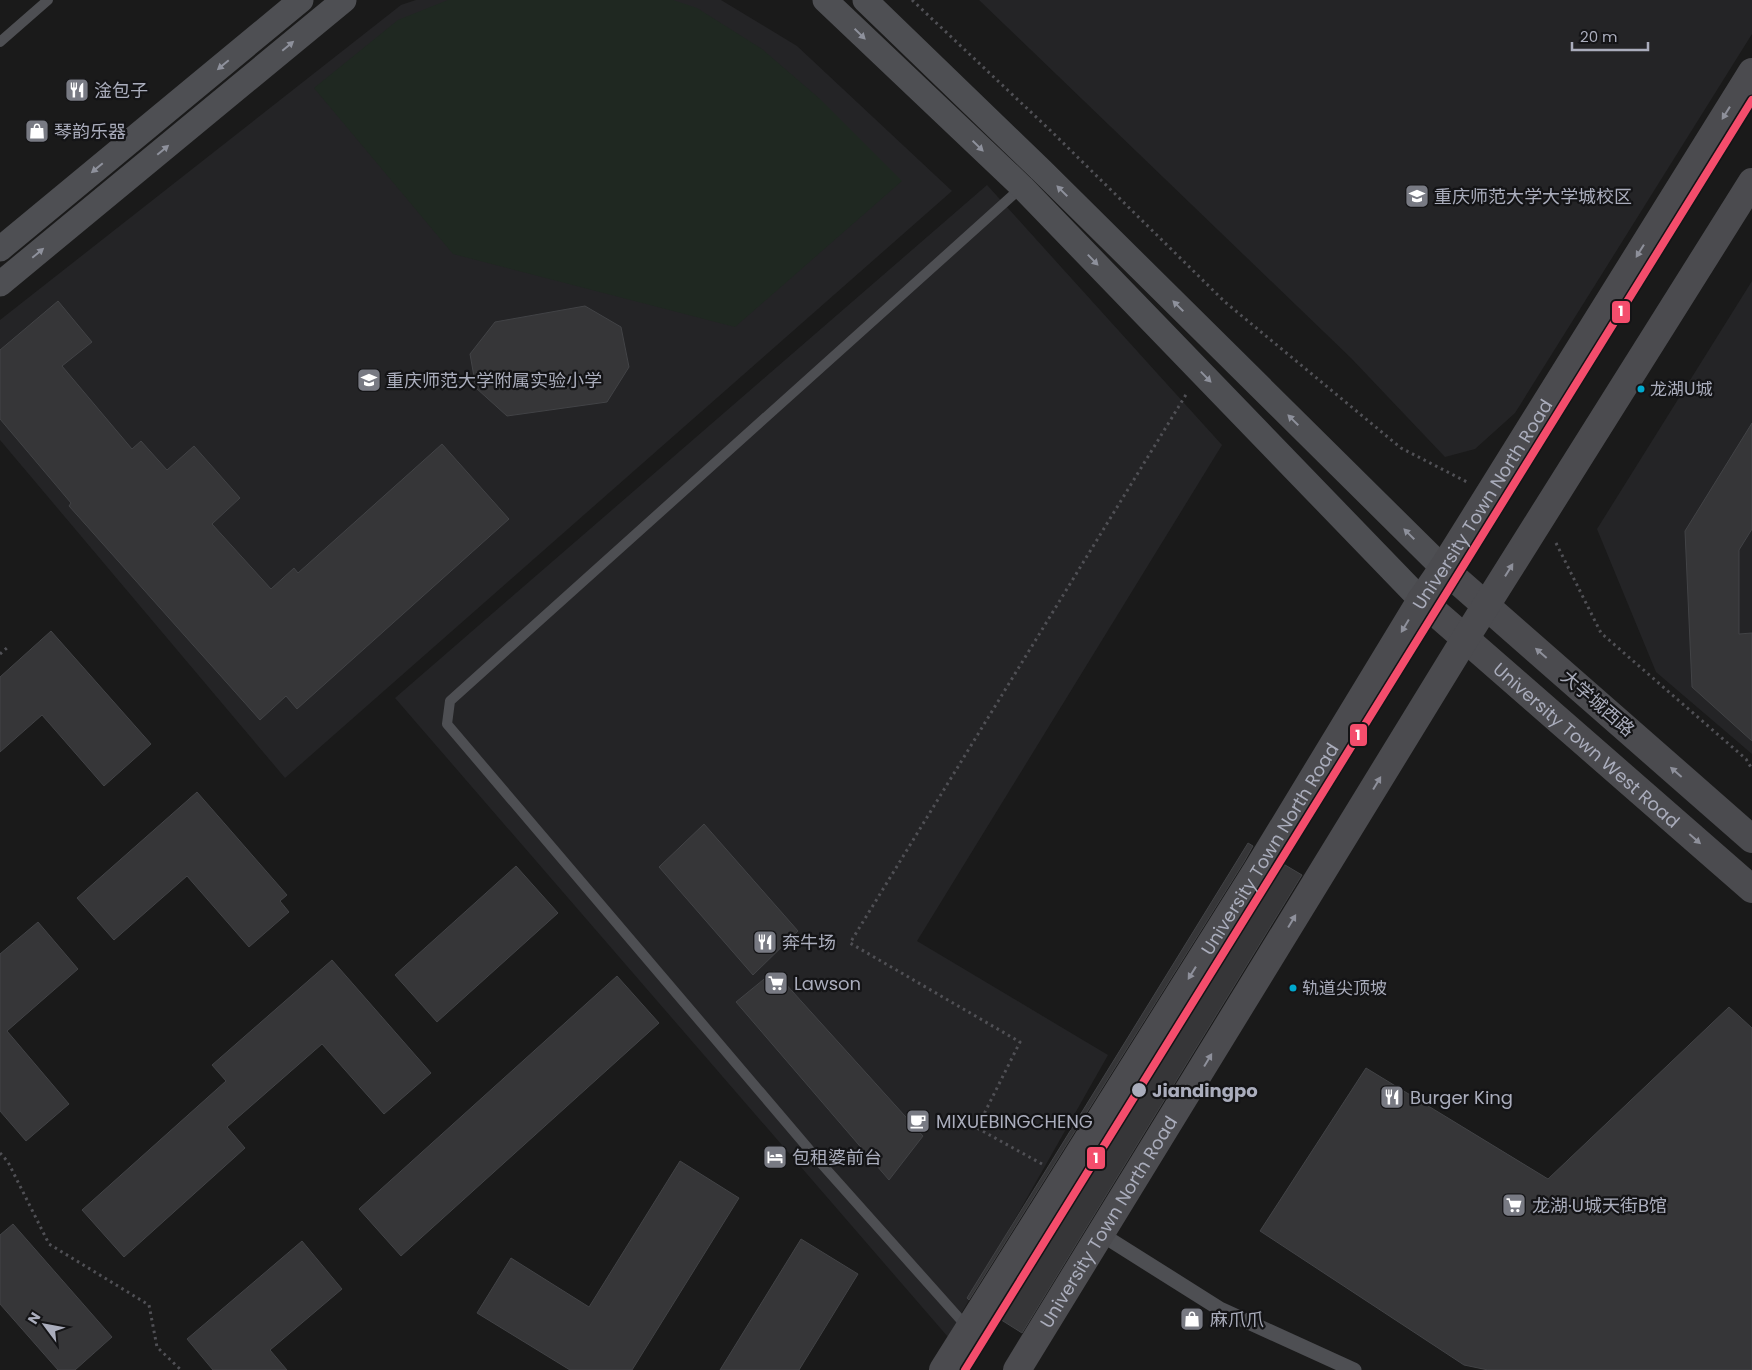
<svg xmlns="http://www.w3.org/2000/svg" width="1752" height="1370" font-family="Poppins,'Noto Sans SC',sans-serif">
	<rect width="100%" height="100%" fill="#1a1a1a"/>
	<!-- built -->
	<path fill="#242426" d="M416,0h305l76,46 155,145 -667,587 -285,-338v-120l401,-315z
		M979,0h773v34l-237,379 -40,36 -30,8 -94,-99z
		M987,185l235,260 -305,496 191,114 -160,282 -553,-639z
		M1752,281v473l-96,-82 -59,-143z"/>
	<!-- green -->
	<path fill="#1f2821" d="M448,0h225l24,8 65,41 58,50 82,82 -167,146 -282,-73 -139,-166 84,-68z"/>
	<!-- building -->
	<path fill="#363638" stroke="#424346" d="M58,301l34,41 -30,24 70,83 9,-8 26,29 27,-24 46,52 -28,26 59,65 23,-21 4,5 144,-129 67,75 -212,190 -11,-13 -26,24 -191,-214 2,-3 -71,-84v-69z
		M585,306l36,21 8,40 -22,35 -100,14 -31,-28 -6,-34 25,-32z
		M1752,423v106l-13,21v84l13,-1v108l-60,-54 -7,-156z
		M51,631l100,113 -47,42 -62,-71 -42,37v-75z
		M197,792l90,103 -7,6 9,11 -40,35 -62,-71 -73,64 -37,-42z
		M704,824l94,107 -45,44 -94,-108z
		M1248,843l5,3 -9,16 -275,438 -2,-2z
		M1280,862l22,13 -280,458 -27,-17z
		M516,866l42,47 -121,109 -42,-47z
		M38,922l40,47 -71,62 62,73 -43,37 -26,-30v-157z
		M332,960l99,113 -47,41 -62,-70 -95,83 18,21 -121,109 -42,-47 144,-129 -14,-16z
		M774,971l149,165 -34,44 -153,-178z
		M617,976l42,47 -258,233 -42,-47z
		M1729,1007l23,21v342h-264l-24,-5 -204,-134 106,-163 182,111z
		M680,1161l59,37 -107,172h-62l-93,-57 34,-55 78,49z
		M13,1224l99,113 -37,33h-17l-58,-66v-69z
		M801,1239l57,35 -59,96h-79z
		M302,1241l40,48 -72,61 17,20h-74l-26,-31z"/>
	<g fill="none" stroke-linecap="round" stroke-linejoin="round">
		<!-- path -->
		<path stroke="#505055" stroke-width="3" stroke-dasharray="2.5 4" stroke-linecap="butt" d="M912,0l139,131 174,171 176,146 66,34
			M1556,543l45,90 145,126 6,10
			M0,654l8,-7
			M0,1153l8,9 41,82 100,61 8,42 24,23
			M1042,1164l-65,-36 43,-86 -170,-99 337,-550"/>
		<!-- service -->
		<path stroke="#4e4f53" stroke-width="10" d="M0,42l48,-42
			M968,1328l-149,-167 -372,-437 3,-23 572,-514"/>
		<!-- pedestrian -->
		<path stroke="#4e4f53" stroke-width="15" d="M1101,1234l119,75 134,61"/>
		<!-- tertiary -->
		<path stroke="#4e4f53" stroke-width="25" d="M825,0l197,187 399,413
			M865,0l176,170 402,398
			M0,249l301,-249
			M0,284l344,-284"/>
		<!-- primary -->
		<g stroke="#4b4b4f" stroke-width="28">
			<path d="M1443,568l309,271"/>
			<path id="s1" d="M1421,600l331,289"/>
			<path id="s2" d="M943,1370l314,-500 164,-270 22,-32 309,-496"/>
			<path id="s3" d="M1017,1370l448,-731 287,-457"/>
		</g>
		<!-- metro-1 casing -->
		<g stroke="#141416" stroke-width="11">
			<path id="metro-1" d="M965,1370l787,-1270"/>
		</g>
		<!-- metro-1 -->
		<use href="#metro-1" stroke="#f44d6c" stroke-width="8"/>
	</g>
	<!-- one-way arrows -->
	<defs><path id="oneway-solid" d="M-6-.8H1V-3.2L6.5 0L1 3.2V.8H-6Z" transform="scale(1.25)"/></defs>
	<g fill="#8e919c">
		<use href="#oneway-solid" transform="translate(860 34) rotate(44)"/>
		<use href="#oneway-solid" transform="translate(288 46) rotate(-40)"/>
		<use href="#oneway-solid" transform="translate(223 65) rotate(140)"/>
		<use href="#oneway-solid" transform="translate(978 146) rotate(44)"/>
		<use href="#oneway-solid" transform="translate(163 150) rotate(-40)"/>
		<use href="#oneway-solid" transform="translate(97 168) rotate(140)"/>
		<use href="#oneway-solid" transform="translate(1062 191) rotate(-135)"/>
		<use href="#oneway-solid" transform="translate(38 253) rotate(-40)"/>
		<use href="#oneway-solid" transform="translate(1093 260) rotate(46)"/>
		<use href="#oneway-solid" transform="translate(1178 306) rotate(-135)"/>
		<use href="#oneway-solid" transform="translate(1206 377) rotate(46)"/>
		<use href="#oneway-solid" transform="translate(1293 420) rotate(-135)"/>
		<use href="#oneway-solid" transform="translate(1409 534) rotate(-135)"/>
	</g>
	<g fill="#8e909b">
		<use href="#oneway-solid" transform="translate(1726 113) rotate(122)"/>
		<use href="#oneway-solid" transform="translate(1640 251) rotate(122)"/>
		<use href="#oneway-solid" transform="translate(1509 570) rotate(-58)"/>
		<use href="#oneway-solid" transform="translate(1405 626) rotate(121)"/>
		<use href="#oneway-solid" transform="translate(1541 653) rotate(-139)"/>
		<use href="#oneway-solid" transform="translate(1676 772) rotate(-139)"/>
		<use href="#oneway-solid" transform="translate(1377 783) rotate(-59)"/>
		<use href="#oneway-solid" transform="translate(1695 839) rotate(41)"/>
		<use href="#oneway-solid" transform="translate(1292 921) rotate(-59)"/>
		<use href="#oneway-solid" transform="translate(1192 973) rotate(122)"/>
		<use href="#oneway-solid" transform="translate(1208 1060) rotate(-59)"/>
	</g>
	<!-- icons -->
	<defs>
		<g id="restaurant-square" transform="scale(1.25)"><rect x="-9" y="-9" width="18" height="18" rx="4" fill="#787a83" stroke="#141416"/><path d="M-5-6h1v4h1v-4h1v4h1v-4h1v5L-1.5 .5V6h-2V.5L-5-1ZM5-6V6H3V1.5H1.5Q1.5-4 5-6Z" fill="#fff"/></g>
		<g id="shop-square" transform="scale(1.25)"><rect x="-9" y="-9" width="18" height="18" rx="4" fill="#787a83" stroke="#141416"/><path d="M-5-2.5h2.3a2.7 3.5 0 0 1 5.4 0H5L5.5 6h-11ZM-1.5-2.5h3a1.5 2.3 0 0 0-3 0Z" fill="#fff"/></g>
		<g id="university-square" transform="scale(1.25)"><rect x="-9" y="-9" width="18" height="18" rx="4" fill="#787a83" stroke="#141416"/><path d="M0-5L7-2L0 1L-7-2ZM-4 1L0 2.5L4 1V4Q0 6-4 4Z" fill="#fff"/></g>
		<g id="school-square" transform="scale(1.25)"><rect x="-9" y="-9" width="18" height="18" rx="4" fill="#787a83" stroke="#141416"/><path d="M0-5L7-2L0 1L-7-2ZM-4 1L0 2.5L4 1V4Q0 6-4 4Z" fill="#fff"/></g>
		<g id="supermarket-square" transform="scale(1.25)"><rect x="-9" y="-9" width="18" height="18" rx="4" fill="#787a83" stroke="#141416"/><path d="M-6-5.5h2.5l.6 2H6L4.5 2H-2.5L-4.4-4H-6ZM-1.5 3.2a1.3 1.3 0 1 0 .1 0ZM3 3.2a1.3 1.3 0 1 0 .1 0Z" fill="#fff"/></g>
		<g id="cafe-square" transform="scale(1.25)"><rect x="-9" y="-9" width="18" height="18" rx="4" fill="#787a83" stroke="#141416"/><path d="M-5.5-4.5H6V0H3Q3 3.5 0 3.5H-2.5Q-5.5 3.5-5.5 0ZM3-3.2v2h1.7v-2ZM-6 4.5H4V6H-6Z" fill="#fff"/></g>
		<g id="hotel-square" transform="scale(1.25)"><rect x="-9" y="-9" width="18" height="18" rx="4" fill="#787a83" stroke="#141416"/><path d="M-6-4.5h1.5V1H6V5H4.5V3h-9V5H-6ZM-4 0a1.8 1.8 0 1 1 3.6 0ZM.5 0V-2.5h3Q6-2.5 6 0Z" fill="#fff"/></g>
	</defs>
	<g fill-rule="evenodd">
		<use href="#restaurant-square" x="77" y="90"/>
		<use href="#shop-square" x="37" y="131"/>
		<use href="#university-square" x="1417" y="196"/>
		<use href="#school-square" x="369" y="380"/>
		<use href="#restaurant-square" x="765" y="942"/>
		<use href="#supermarket-square" x="776" y="983"/>
		<use href="#restaurant-square" x="1392" y="1097"/>
		<use href="#cafe-square" x="918" y="1121"/>
		<use href="#hotel-square" x="775" y="1157"/>
		<use href="#supermarket-square" x="1514" y="1205"/>
		<use href="#shop-square" x="1192" y="1319"/>
	</g>
	<!-- markers -->
	<g fill="#00a9ce" stroke="#141416" stroke-width="2">
		<circle cx="1641" cy="389" r="4.5"/>
		<circle cx="1293" cy="988" r="4.5"/>
	</g>
	<circle fill="#aaadbc" stroke="#141416" stroke-width="2" cx="1139" cy="1090" r="8"/>
	<g text-anchor="middle" dominant-baseline="central" stroke-width="4.5" stroke-linejoin="round" paint-order="stroke">
		<!-- bus labels -->
		<g font-size="17" fill="#aaadbc" stroke="#141416" text-anchor="start">
			<text x="1650" y="389">龙湖U城</text>
			<text x="1302" y="988">轨道尖顶坡</text>
		</g>
		<!-- poi labels -->
		<g font-size="18" fill="#aaadbc" stroke="#141416" text-anchor="start">
			<text x="94" y="90">淦包子</text>
			<text x="54" y="131">琴韵乐器</text>
			<text x="1434" y="196">重庆师范大学大学城校区</text>
			<text x="386" y="380">重庆师范大学附属实验小学</text>
			<text x="782" y="942">奔牛场</text>
			<text x="794" y="983">Lawson</text>
			<text x="1410" y="1097">Burger King</text>
			<text x="936" y="1121">MIXUEBINGCHENG</text>
			<text x="792" y="1157">包租婆前台</text>
			<text x="1532" y="1205">龙湖·U城天街B馆</text>
			<text x="1210" y="1319">麻爪爪</text>
		</g>
		<!-- street labels -->
		<g font-size="18" fill="#aaadbc" stroke="#141416">
			<text stroke="none"><textPath href="#s2" startOffset="1020">University Town North Road</textPath></text>
			<text transform="translate(1598 703) rotate(41)">大学城西路</text>
			<text stroke="none"><textPath href="#s1" startOffset="220">University Town West Road</textPath></text>
			<text stroke="none"><textPath href="#s2" startOffset="615">University Town North Road</textPath></text>
			<text stroke="none"><textPath href="#s3" startOffset="174">University Town North Road</textPath></text>
		</g>
		<!-- stop labels -->
		<g font-size="18" font-weight="bold" fill="#aaadbc" stroke="#141416" text-anchor="start">
			<text x="1152" y="1090">Jiandingpo</text>
		</g>
	</g>
	<g stroke="#141416" stroke-width="2">
		<rect x="1611" y="300" width="20" height="24" rx="5" fill="#f44d6c"/>
		<rect x="1349" y="723" width="19" height="24" rx="5" fill="#f44d6c"/>
		<rect x="1086" y="1146" width="20" height="24" rx="5" fill="#f44d6c"/>
	</g>
	<g font-size="14" text-anchor="middle" font-weight="bold" fill="#fff">
		<text x="1621" y="316">1</text>
		<text x="1358" y="740">1</text>
		<text x="1096" y="1163">1</text>
	</g>
	<!-- north arrow -->
	<g transform="translate(45 1325) rotate(302)" stroke="#141416" stroke-width="4" paint-order="stroke">
	<path d="M0-4L9 19L0 12L-9 19Z" fill="#aaadbc"/>
	<text y="-8" font-size="14" font-weight="bold" text-anchor="middle" fill="#aaadbc">N</text>
	</g>
	<!-- scale -->
	<path d="M1572 42v8h76v-8" fill="none" stroke="#aaadbc" stroke-width="2.5"/>
	<text x="1580" y="42" font-size="15" fill="#aaadbc" stroke="#141416" stroke-width="4" paint-order="stroke">20 m</text>
</svg>
